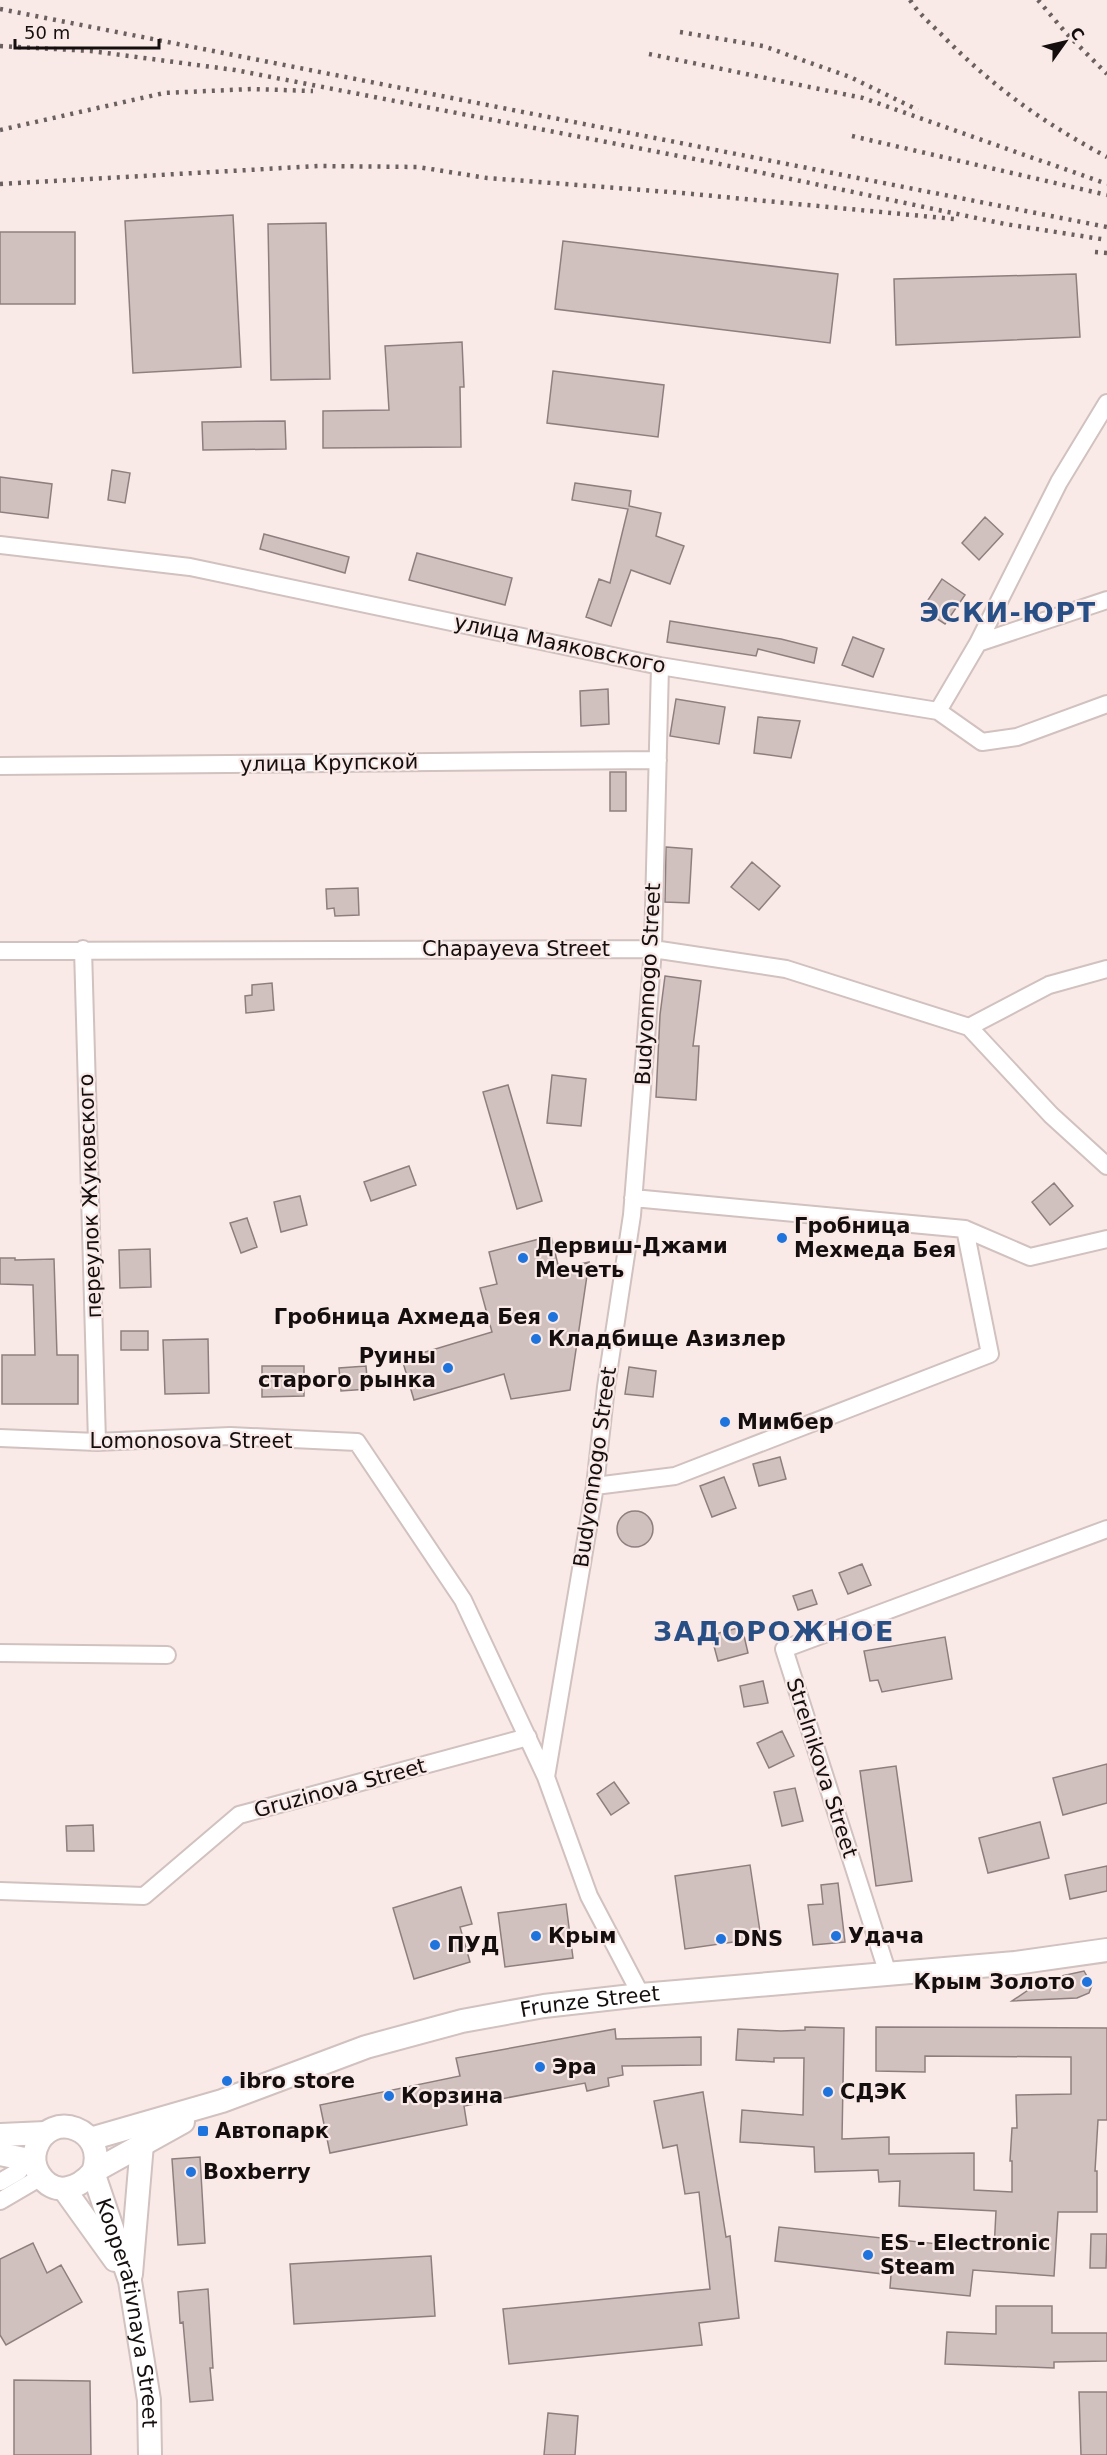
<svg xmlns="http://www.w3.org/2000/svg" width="1107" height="2455" font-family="'DejaVu Sans',sans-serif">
	<rect width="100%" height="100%" fill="#f9e9e7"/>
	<!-- building -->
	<path fill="#d0c1bf" stroke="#8e7f7e" stroke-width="1.5" d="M233,215l8,152 -108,6 -8,-152z
		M326,223l4,156 -59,1 -3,-156z
		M0,232h75v72h-75z
		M563,241l275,33 -8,69 -275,-34z
		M1076,274l4,63 -184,8 -2,-66z
		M462,342l2,45h-4l1,60 -138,1v-37l66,-1 -4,-64z
		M553,371l111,14 -6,52 -111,-14z
		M285,421l1,28 -83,1 -1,-28z
		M112,470l18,3 -5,30 -17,-3z
		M0,477l52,7 -4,34 -48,-6z
		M575,483l56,8 -2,15 32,7 -5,23 28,10 -14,38 -39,-14 -20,56 -25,-9 13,-38 11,4 18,-74 -56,-9z
		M985,517l18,17 -24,26 -17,-17z
		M264,534l85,23 -4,16 -85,-24z
		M417,553l95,25 -7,27 -96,-25z
		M942,579l23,16 -20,29 -23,-15z
		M670,621l111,18 36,9 -3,15 -56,-14 -2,7 -89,-14z
		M853,637l31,12 -11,28 -31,-12z
		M608,689l1,35 -28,2 -1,-35z
		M676,699l49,8 -6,37 -49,-8z
		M758,717l42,4 -9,37 -37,-5z
		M610,772h16v39h-16z
		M666,847l26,2 -3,54 -24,-1z
		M752,862l28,24 -21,24 -28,-23z
		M358,888l1,27 -24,1 -1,-8 -7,1 -1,-20z
		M665,976l36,5 -8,65h6l-3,54 -40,-3 4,-82z
		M272,983l2,27 -28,3 -1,-17 7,-1v-10z
		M552,1075l34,4 -5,47 -34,-3z
		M508,1085l34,116 -25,8 -34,-117z
		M409,1166l7,19 -45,16 -7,-19z
		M1054,1183l19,23 -23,19 -18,-23z
		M300,1196l7,29 -26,7 -7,-30z
		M247,1218l10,29 -16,6 -11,-30z
		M551,1236l8,33 30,-7 -19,128 -59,9 -7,-25 -90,26 -12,-41 90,-27 -12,-44 17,-4 -8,-32z
		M150,1249l1,38 -31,1 -1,-38z
		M0,1258h15v2l39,-1 3,96h21v49h-76v-49h33l-2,-70 -33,-1z
		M121,1331h27v19h-27z
		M208,1339l1,54 -44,1 -2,-54z
		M262,1366h42v30l-42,1z
		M366,1366l2,23 -27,2 -2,-23z
		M629,1367l27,4 -3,26 -28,-3z
		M780,1457l6,22 -27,7 -6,-22z
		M724,1477l12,31 -24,9 -12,-31z
		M617 1529a18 18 0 1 1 36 0a18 18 0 1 1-36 0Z
		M862,1564l9,21 -23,9 -9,-21z
		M812,1590l5,14 -19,6 -5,-14z
		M742,1627l6,26 -30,8 -7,-26z
		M945,1637l7,42 -70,13 -4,-12 -8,1 -6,-30z
		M763,1681l5,22 -24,4 -4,-21z
		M782,1731l12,25 -25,12 -12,-25z
		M1107,1764v39l-44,12 -10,-37z
		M896,1766l16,115 -36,5 -16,-115z
		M614,1782l15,21 -18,12 -14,-21z
		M795,1788l8,33 -21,5 -8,-34z
		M1040,1822l9,36 -61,15 -9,-35z
		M93,1825l1,26h-27l-1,-25z
		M750,1865l11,73 -76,11 -10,-73z
		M1107,1866v25l-37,8 -5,-24z
		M838,1883l7,59 -32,3 -5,-40 15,-1 -2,-19z
		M461,1887l11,37 -12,3 10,35 -56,17 -21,-71z
		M566,1904l7,54 -68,9 -7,-54z
		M1084,1971l8,14 -3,8 -12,5 -65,3 31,-21z
		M805,2027l39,1 -2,111 47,-2v17l85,-1v37l38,2v-31h-2l2,-33h5l-1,-33 55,-1v-37l-146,-1v16l-49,-1v-44l231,1v92h-9l-3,51h2v41h-39l-4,64 -81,-6 -3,26 -80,-8 1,-13 -116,-14 4,-34 215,23 2,-39 -97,-5 1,-25 -21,1 -1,-12 -63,2 -1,-25 -74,-5 2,-32 61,5 1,-57h-30v4l-38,-2 2,-31 43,2 24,-1z
		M615,2029l1,10 85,-2v28l-79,1 1,9 -15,3 1,8 -22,5 -2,-8 -121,23 3,19 -137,28 -10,-48 140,-29 -4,-18z
		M703,2092l23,145 4,-1 9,82 -40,5 3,22 -193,19 -6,-55 207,-20 -11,-97 -14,2 -8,-49 -14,3 -9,-47z
		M200,2157l5,86 -27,2 -6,-86z
		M1091,2234h16l-1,34h-16z
		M33,2243l14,30 14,-8 21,37 -76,43 -6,-10v-76z
		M431,2256l4,60 -141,8 -4,-60z
		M208,2289l5,79h-3l3,32 -23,2 -7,-80 -3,1 -2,-31z
		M996,2306h56v27h55v28l-53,1v6l-109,-4 2,-32 49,2z
		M14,2380l76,1 1,74h-77z
		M1079,2392h28v63h-26z
		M548,2413l30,3 -3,39h-31z"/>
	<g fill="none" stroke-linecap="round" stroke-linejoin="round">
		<!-- minor casing -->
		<g stroke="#d1c1bf" stroke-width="20">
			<path id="minor" d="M0,545l190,22 470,99 278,45 44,31 35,-5 90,-33
				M978,643l129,-43
				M938,711l40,-68 81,-161 48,-79
				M0,766l658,-6
				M83,949l14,493
				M0,951l653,-2 133,20 183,58 82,88 56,51
				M969,1027l80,-42 58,-16
				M633,1198l332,31 65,28 77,-18
				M0,1438l97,4 133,-6 127,6 106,158 83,177
				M595,1486l80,-10 315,-122 -25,-125
				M0,1653l167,2
				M0,1891l144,5 95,-81 289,-78
				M888,1974l-104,-325 323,-120
				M641,1995l-52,-99 -43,-119 49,-291 11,-99 26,-172 21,-266 7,-283
				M0,2182l19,-11 13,-18
				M0,2201l41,-24"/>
		</g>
		<!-- secondary casing -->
		<g stroke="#d1c1bf" stroke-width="26">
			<g id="secondary">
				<path d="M0,2135l46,-2"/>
				<path id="s1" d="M90,2139l132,-38 144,-54 96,-26 82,-15 97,-11 374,-32 92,-13"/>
				<path d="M0,2154l34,7"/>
				<path d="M93,2172c16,-43 -43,-64 -57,-24 -3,9 -2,18 3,26 15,24 39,15 54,-2l90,-50"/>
				<path id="s2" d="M93,2172l37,109 19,119 1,55"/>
				<path d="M64,2189l51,71"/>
				<path d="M131,2274l11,-130"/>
			</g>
		</g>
		<!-- minor -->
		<use href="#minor" stroke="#fff" stroke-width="16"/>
		<!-- secondary -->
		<use href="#secondary" stroke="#fff" stroke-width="22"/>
		<!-- rail -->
		<path stroke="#6a605f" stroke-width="4.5" stroke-dasharray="3 6" stroke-linecap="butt" d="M910,0c9,14 22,25 34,37 50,51 100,86 163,120
			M1038,0l28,33 41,41
			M0,9l1107,218
			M680,32l83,14 87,31 68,33
			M0,46l91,5 144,19 480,93 290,61 102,16
			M649,54l214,44 244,86
			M0,130l164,-37 87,-4 62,2
			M852,136l255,59
			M0,184l319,-18 99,1 69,11 195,15 272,26
			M1095,252l12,1"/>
	</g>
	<!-- markers -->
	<g fill="#1e73dd" stroke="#f9e9e7" stroke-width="2">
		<circle cx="782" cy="1238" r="6"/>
		<circle cx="523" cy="1258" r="6"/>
		<circle cx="553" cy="1317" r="6"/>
		<circle cx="536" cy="1339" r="6"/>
		<circle cx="448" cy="1368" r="6"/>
		<circle cx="725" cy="1422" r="6"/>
		<circle cx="536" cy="1936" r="6"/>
		<circle cx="836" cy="1936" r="6"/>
		<circle cx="721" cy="1939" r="6"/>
		<circle cx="435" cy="1945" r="6"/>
		<circle cx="1087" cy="1982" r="6"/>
		<circle cx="540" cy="2067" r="6"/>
		<circle cx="227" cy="2081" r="6"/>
		<circle cx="828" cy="2092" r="6"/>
		<circle cx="389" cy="2096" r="6"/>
		<rect x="197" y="2125" width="12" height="12" rx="3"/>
		<circle cx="191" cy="2172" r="6"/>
		<circle cx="868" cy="2255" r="6"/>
	</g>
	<g text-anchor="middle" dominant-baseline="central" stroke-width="4.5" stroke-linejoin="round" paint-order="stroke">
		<!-- street labels -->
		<g font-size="21" fill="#140f0e" stroke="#f9e9e7">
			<text transform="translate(560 644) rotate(12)">улица Маяковского</text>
			<text transform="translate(329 763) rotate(-1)">улица Крупской</text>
			<text x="516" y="949">Chapayeva Street</text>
			<text transform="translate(648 984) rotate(-87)">Budyonnogo Street</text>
			<text transform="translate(90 1196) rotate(-92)">переулок Жуковского</text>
			<text x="191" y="1441">Lomonosova Street</text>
			<text transform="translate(595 1467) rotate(-82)">Budyonnogo Street</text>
			<text transform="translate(822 1768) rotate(72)">Strelnikova Street</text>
			<text transform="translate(340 1788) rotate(-15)">Gruzinova Street</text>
			<text stroke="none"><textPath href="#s1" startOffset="520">Frunze Street</textPath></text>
			<text stroke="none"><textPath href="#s2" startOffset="146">Kooperativnaya Street</textPath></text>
		</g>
		<!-- poi labels -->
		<g font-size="21" font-weight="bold" fill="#140f0e" stroke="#f9e9e7" text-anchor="start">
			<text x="794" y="1226">Гробница<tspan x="794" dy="24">Мехмеда Бея</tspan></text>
			<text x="535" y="1246">Дервиш-Джами<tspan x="535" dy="24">Мечеть</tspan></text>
			<text x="541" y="1317" text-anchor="end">Гробница Ахмеда Бея</text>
			<text x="548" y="1339">Кладбище Азизлер</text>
			<text x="436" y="1356" text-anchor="end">Руины<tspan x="436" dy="24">старого рынка</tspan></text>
			<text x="737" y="1422">Мимбер</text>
			<text x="548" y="1936">Крым</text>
			<text x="848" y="1936">Удача</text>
			<text x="733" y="1939">DNS</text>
			<text x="447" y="1945">ПУД</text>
			<text x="1075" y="1982" text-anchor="end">Крым Золото</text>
			<text x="552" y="2067">Эра</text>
			<text x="239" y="2081">ibro store</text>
			<text x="840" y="2092">СДЭК</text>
			<text x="401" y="2096">Корзина</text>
			<text x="215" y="2131">Автопарк</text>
			<text x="203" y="2172">Boxberry</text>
			<text x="880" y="2243">ES - Electronic<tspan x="880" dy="24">Steam</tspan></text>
		</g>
		<!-- district labels -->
		<g font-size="27" font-weight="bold" letter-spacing="1.5" fill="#284f85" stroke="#f9e9e7">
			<text x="1008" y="612">ЭСКИ-ЮРТ</text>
			<text x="774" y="1631">ЗАДОРОЖНОЕ</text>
		</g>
	</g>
	<!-- north arrow -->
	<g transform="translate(1065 42) rotate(56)" stroke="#f9e9e7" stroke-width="4.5" paint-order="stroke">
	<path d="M0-4.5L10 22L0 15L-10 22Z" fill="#140f0e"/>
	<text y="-9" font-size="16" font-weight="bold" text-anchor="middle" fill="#140f0e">С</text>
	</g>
	<!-- scale -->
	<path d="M15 39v9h144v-9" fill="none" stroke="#140f0e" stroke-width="3"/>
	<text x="24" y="39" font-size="18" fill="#140f0e" stroke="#f9e9e7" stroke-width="4.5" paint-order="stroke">50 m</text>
</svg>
